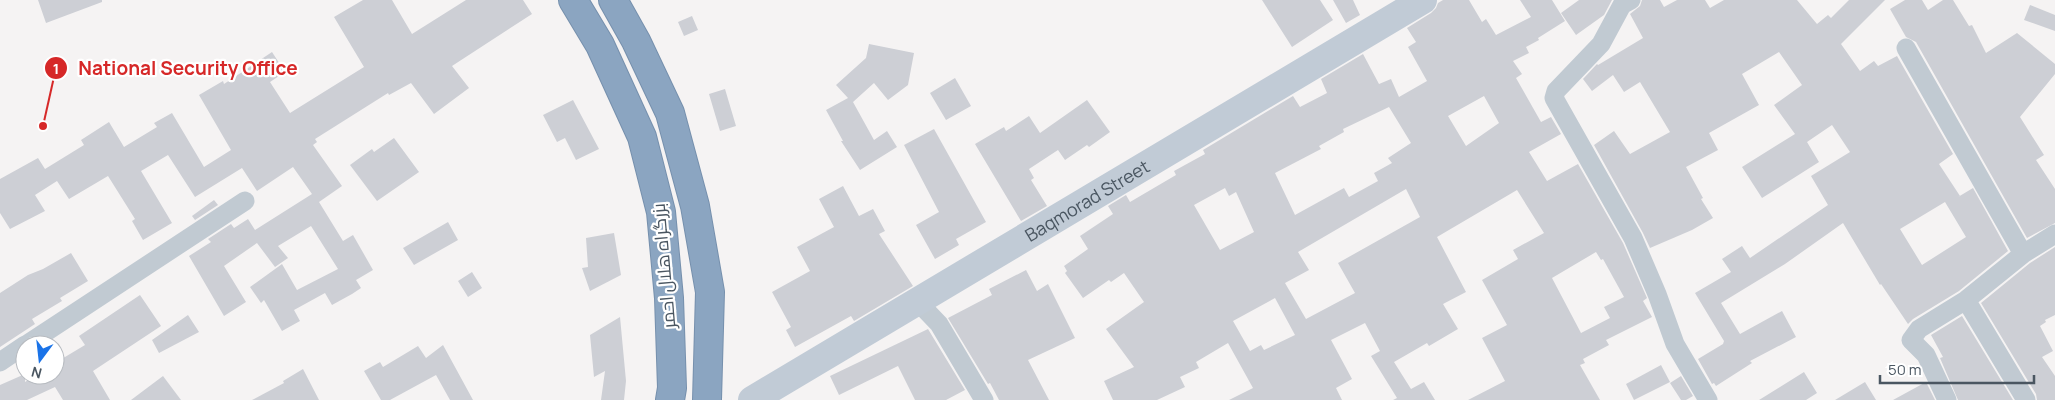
<svg xmlns="http://www.w3.org/2000/svg" width="2055" height="400" font-family="Manrope,Cairo,sans-serif">
	<rect width="100%" height="100%" fill="#f5f3f3"/>
	<!-- building -->
	<path fill="#cdcfd5" fill-rule="evenodd" d="M38,0h64v2l-56,21z
		M363,0h29l20,34 54,-34h57l9,14 -80,52 17,22 -35,26 -23,-31 -22,12 -1,-2 -73,46 2,3 -4,3 29,41 -23,16 24,39 10,-6 20,35 -17,10 5,8 -9,6 -20,11 -7,-12 -31,17 6,11 -18,10 -18,-31 -3,3 -11,-16 32,-23 15,26 41,-21 -27,-43 -33,20 10,12 -13,9 -18,-24 -33,23 22,36 -22,14 -35,-60 22,-14 -3,-3 23,-15 3,4 14,-9 7,11 57,-36 -19,-27 -36,24 -15,-23 -47,29 -27,-42 -27,16 31,52 -29,17 -11,-19 3,-2 -27,-43 -39,23 -12,-18 -22,14 10,16 -35,18 -10,-16v-34l38,-21 7,11 39,-24 -3,-5 28,-18 15,25 33,-20 -3,-4 18,-10 32,54 27,-17 -32,-55 24,-14 1,3 48,-32 13,20 -15,10 20,31 74,-46 -30,-50z
		M1262,0h58l13,20 -41,27z
		M1333,0h20l7,15 -14,8z
		M1443,0h26l13,22 4,-3 10,16 35,-18 -11,-17h32l13,21 -27,17 1,2 -13,7 3,6 -16,8 9,13 -6,4 25,44 10,-5 10,17 -32,18 18,29 31,-17 45,79 24,55 -4,3 9,16 -46,23 3,5 -26,14 2,4 -5,2 20,35h-132l37,-19 -23,-43 25,-13 -25,-45 36,-21 -5,-9 31,-17 -27,-43 -80,47 29,55 -23,12 15,25 -29,17 -2,-3 -33,19 17,27 13,-7 11,18h-42l4,-2 -26,-42 9,-5 -15,-28 -34,17 21,39 -16,9 6,12h-113l24,-12 -25,-45 -32,19 3,6 -19,9 5,10 -28,13h-44l-9,-19 30,-14 -28,-38 38,-27 -20,-29 -13,9 -2,-2 -26,18 -18,-25 2,-2 -3,-5 24,-17 -8,-13 33,-22 -5,-8 18,-11 4,7 46,-27 -2,-4 31,-17 -2,-4 90,-54 7,11 27,-14 -6,-14 42,-25 16,30 12,-5 8,18 28,-16 -19,-34 8,-5 -9,-14 24,-15 5,-5 2,-5zM1484,96l15,27 -33,23 -18,-30zM1389,107l22,36 -23,15 4,5 -18,10 4,8 -29,16 -5,-9 -49,27 -20,-42 46,-24 -2,-3 25,-14 -1,-3zM1225,188l4,8 7,-4 18,40 -34,18 -26,-45zM1406,189l14,28 -82,46 17,30 -49,26 -21,-36 24,-13 -11,-18zM1596,252l5,8 2,-1 21,38 -20,10 6,11 -29,15 -29,-55zM1275,298l20,37 -31,15 -3,-5 -11,6 -17,-30z
		M1579,0h33l-8,15 -28,20 -15,-22z
		M1642,0h18l4,7 13,-7h28l5,8 14,-8h73l20,24 11,-9 3,3 18,-18h36l-44,44 19,27 14,-10 4,5 19,-10 56,98 -14,10 21,32 -2,1 15,-9 35,63 -49,40 -46,28 -5,5 -27,-40 -1,1 -37,-62 -58,41 -64,39 19,31 42,-23 14,26 -46,24 2,2 -36,23 -2,-3 -2,1 -14,-25 25,-15 1,-3 -29,-48 36,-21 -9,-13 20,-13 8,12 78,-53 -17,-29 39,-24 -18,-27 -25,17 12,20 -57,36 -20,-31 53,-33 -21,-29 28,-20 -23,-33 -37,22 17,31 -50,28 9,17 -32,17 17,31 -2,1 12,19 -21,12 -42,18 -7,-15 -49,-88 20,-14 16,23 40,-22 -30,-50 -16,10 -11,-17 -21,16 -9,-12 14,-15 1,1 45,-27 -13,-24 10,-8zM1945,202l21,35 -44,28 -22,-36z
		M1905,0h17l6,10 15,-10h10l16,26 3,-1 14,28 31,-20 38,31v10l-35,43 24,38 -8,5 19,29v34l-28,15 -111,-196 -10,-5 -16,-28z
		M2030,5l25,10v16l-31,-11z
		M692,16l6,14 -14,6 -6,-14z
		M869,44l45,9 -6,32 -20,15 -14,-17 -21,19 21,38 13,-9 10,16 -37,23 -19,-29h2l-17,-31 22,-12 -12,-13 30,-27z
		M955,78l16,28 -25,14 -16,-27z
		M725,89l11,37 -16,5 -11,-37z
		M573,100l26,49 -23,11 -11,-22 -8,4 -14,-27z
		M1087,100l23,32 -21,15 -2,-2 -22,15 -7,-10 -29,19 5,9 -3,2 16,26 -26,15 -46,-77 29,-17 2,4 23,-15 11,17z
		M934,129l52,93 -30,17 3,6 -24,14 -19,-34 23,-13 -35,-67z
		M394,138l25,34 -42,29 -27,-36 22,-16 2,3z
		M843,186l16,30 14,-7 12,22 -6,3 34,52 -59,35 -3,-5 -56,31 -9,-17 5,-3 -19,-35 38,-21 -13,-24 37,-20 -15,-28z
		M214,200l4,5 -23,15 -3,-4z
		M448,222l10,18 -44,25 -11,-17z
		M614,233l7,42 -31,16 -8,-23 6,-1 -2,-29z
		M2055,247v68l-10,5 1,2 -6,4 13,25 -11,6 13,19v24h-18l-1,-6 -55,-91 49,-40z
		M71,253l17,28 -28,17 2,3 -30,18 3,5 -35,23v-54l28,-18 15,-6z
		M1026,270l11,21 11,-7 27,54 -47,22 21,40h-50l-9,-17 -2,1 -40,-66 44,-23 -3,-6z
		M472,272l10,16 -14,9 -10,-16z
		M140,295l21,31 -68,45 17,29h-47l-8,-13 -28,13h-27v-15l25,-11v8l11,-7h19v-12l30,-18 -6,-9z
		M188,315l11,17 -40,21 -7,-13z
		M1962,316l51,84h-55l-18,-42 3,-1 -12,-22z
		M620,317l6,64 -2,19h-23l4,-29 -11,6 -4,-42z
		M928,329l37,61 -19,10h-31l-17,-34 -59,29 -9,-19z
		M443,345l30,55h-23l-14,-25 -46,25h-9l-17,-29 16,-9 3,5 35,-21 8,12z
		M1661,365l9,17 -36,18 -8,-16z
		M303,369l16,31h-67l32,-17 -1,-2z
		M1804,372l13,21 -11,7h-47z
		M163,376l18,24h-50z
		M1681,376l12,20 -7,4h-5l-11,-17z
		M1865,382l11,18h-41z
		M1926,382l9,18h-42z"/>
	<g fill="none" stroke-linecap="round" stroke-linejoin="round">
		<!-- highway casing -->
		<g stroke="#7690ad" stroke-width="30">
			<path id="highway" d="M573,0l27,45 42,92 19,75 8,86 3,90 -2,12
				M613,0l23,41 34,72 25,93 15,86 -3,108"/>
		</g>
		<!-- street -->
		<path stroke="#c1cad2" stroke-width="19" d="M1631,0l-9,5 -21,39 -45,47 -2,7 79,140 24,56 18,50 33,56
			M1906,48l117,206
			M1966,300l60,100
			M917,301l22,23 45,76
			M26,345l219,-144
			M0,362l25,-17
			M1947,400l-21,-45 -15,-15 8,-11 47,-29 57,-46 32,-20"/>
		<!-- secondary -->
		<path stroke="#c1cbd6" stroke-width="28" id="s1" d="M752,400l671,-400"/>
		<!-- highway -->
		<use href="#highway" stroke="#8ba5c1" stroke-width="28"/>
	</g>
	<g text-anchor="middle" dominant-baseline="central" stroke-width="4.5" stroke-linejoin="round" paint-order="stroke">
		<!-- street labels -->
		<g font-size="18" fill="#4a5661" stroke="#fff">
			<text stroke="none"><textPath href="#s1" startOffset="390">Baqmorad Street</textPath></text>
			<text transform="translate(663 266) rotate(-95)">بزرگراه هلال احمر</text>
		</g>
	</g>
	<!-- callouts -->
	<path fill="none" stroke="#d62828" stroke-width="2" d="M43 126L56 68"/>
	<g fill="#d62828" stroke="#fff" stroke-width="2">
		<circle cx="43" cy="126" r="5"/>
		<circle cx="56" cy="68" r="12"/>
	</g>
	<g font-size="15" text-anchor="middle" font-weight="bold" fill="#fff">
		<text x="56" y="74">1</text>
	</g>
	<g font-size="19" text-anchor="middle" font-weight="bold" fill="#d62828" stroke="#fff" stroke-width="4.5" stroke-linejoin="round" paint-order="stroke">
		<text x="188" y="75">National Security Office</text>
	</g>
	<!-- north arrow -->
	<g transform="translate(40 360) rotate(195)"><circle r="24" fill="#ffffff" stroke="#b7bbc0"/>
	<path d="M0-4L9 19L0 12L-9 19Z" fill="#1a73e8"/>
	<text y="-8" font-size="14" font-weight="bold" text-anchor="middle" fill="#4a5661">N</text>
	</g>
	<!-- scale -->
	<path d="M1880 375v8h154v-8" fill="none" stroke="#4a5661" stroke-width="2.5"/>
	<text x="1888" y="375" font-size="15" fill="#4a5661" stroke="#ffffff" stroke-width="4" paint-order="stroke">50 m</text>
</svg>
